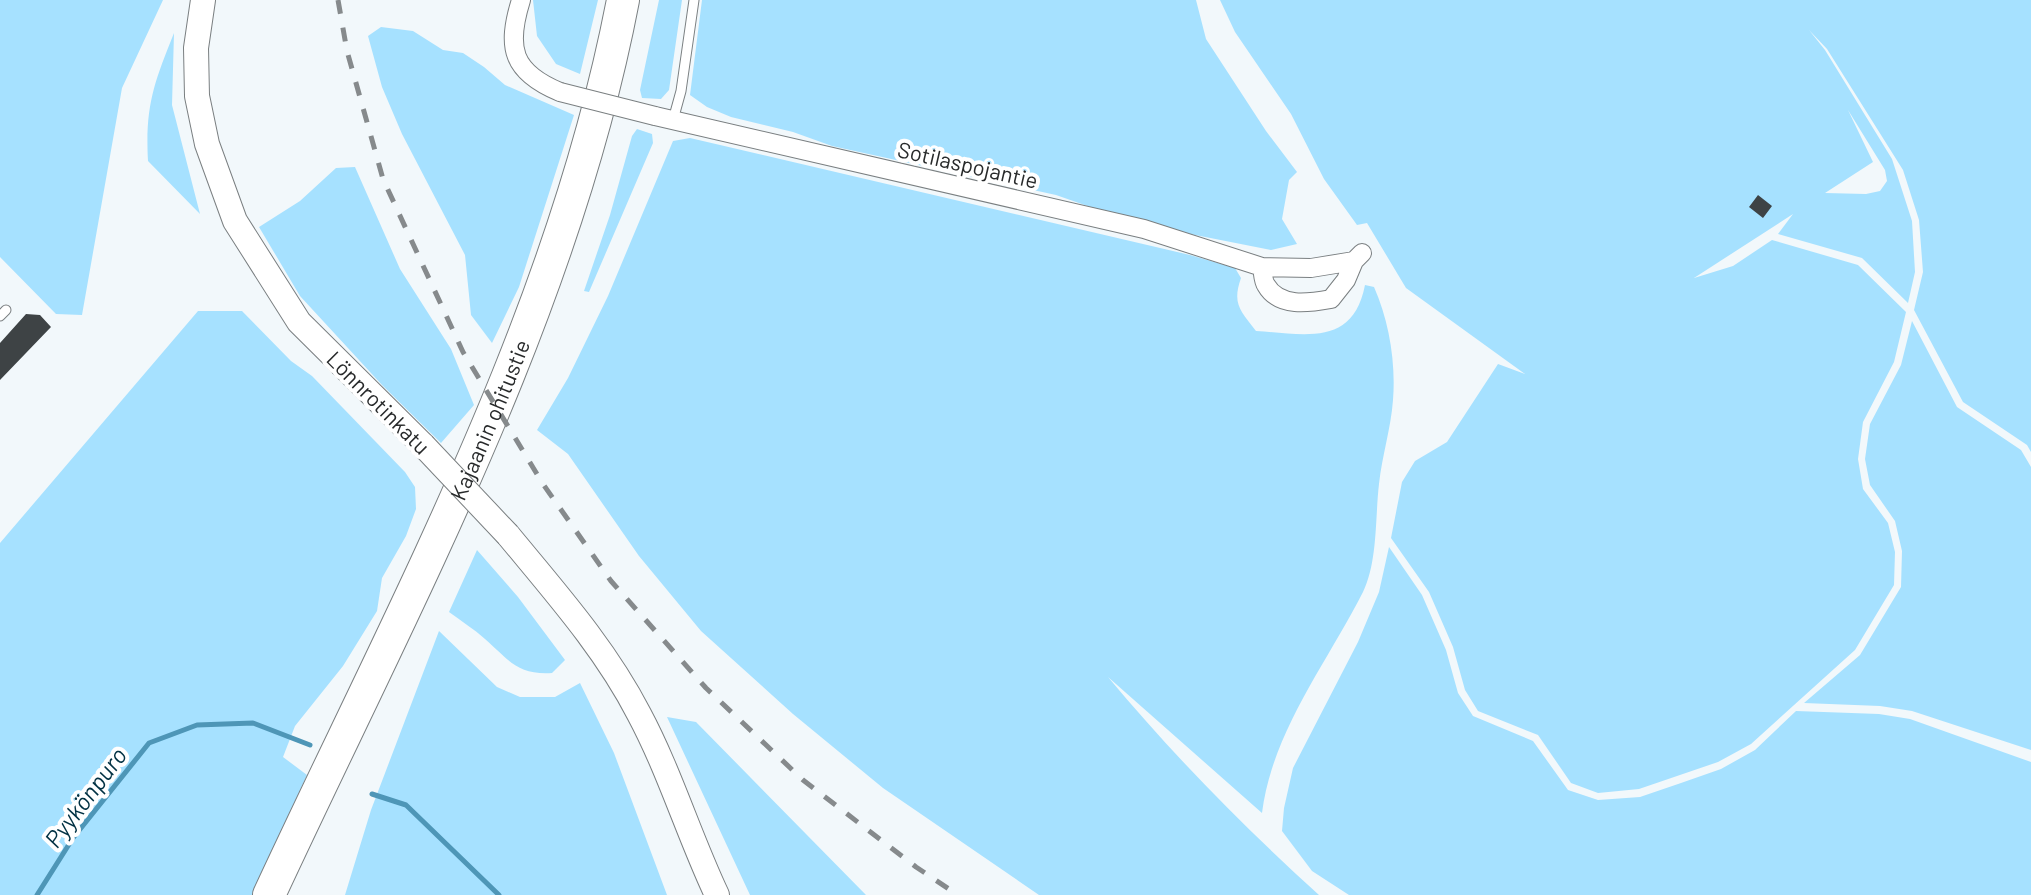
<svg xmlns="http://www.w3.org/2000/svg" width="2031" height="895" font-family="Barlow,sans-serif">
	<rect width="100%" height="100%" fill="#f2f8fb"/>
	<!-- green -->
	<path fill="#a6e1ff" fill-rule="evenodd" d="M0,0h163l-41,88 -40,227 -26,-1 -56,-57z
		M533,0h65l-18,74 -24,-10 -19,-28z
		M659,0h23l-13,90 -8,9 -19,-1 -2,-8z
		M702,0h494l10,39 60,92 31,41 -8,8 -7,39 15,25 -26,6 -101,-20 -51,-13 -63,-22 -224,-49 -39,-14 -62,-15 -24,-10 -17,-12z
		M1220,0h811v452l-4,-7 -64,-43 -49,-92 9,-38 -4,-52 -16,-50 -76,-121 -18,-19 16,20 67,109 20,62 3,51 -7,31 -46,-45 -84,-24 15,-20 -99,64 39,-12 39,-26 86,25 48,47 -12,50 -31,60 -5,37 5,30 25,34 7,29 -1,33 -39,65 -104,94 -33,18 -79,27 -41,4 -27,-10 -33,-48 -60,-24 -13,-21 -12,-43 -24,-55 -38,-54 11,-56 13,-21 32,-19 51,-78 27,10 -119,-86 -39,-65 -10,2 -33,-46 -33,-65 -56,-82zM1848,110l37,60 2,11 -7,10 -14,3 -41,-1 48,-31z
		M381,27l32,4 30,19 20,3 21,14 21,18 69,30 -55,172 -27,56 -21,-28 -6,-60 -63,-121 -20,-47 -14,-51z
		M174,33l-2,72 28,109 -52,-53c-3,-55 6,-78 26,-128z
		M637,129l15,5 1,9 -64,149 -5,-1 26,-76 22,-79z
		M690,138l500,117 45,13 6,10c-9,26 -1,32 15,53 49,3 97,16 109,-46l9,2c15,34 22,75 19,113 -2,28 -11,56 -14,84 -4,34 -1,77 -16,108 -36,71 -91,140 -101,221l-154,-136c65,78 136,150 211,218h-280l-156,-107 -90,-74 -92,-83 -62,-75 -71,-102 -31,-24 31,-52 40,-82 65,-155z
		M355,167l45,102 51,80 23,56 -33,38 -59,-58 -82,-89 -41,-69 41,-26 36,-33z
		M198,311h44l49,50 21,15 93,96 10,15 1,22 -10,27 -24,42 -5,33 -34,55 -48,60 -12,31 24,18 -55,120h-252v-352z
		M1912,321l45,86 64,43 10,17v283l-119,-39 -32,-5 -76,-3 56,-48 41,-68 1,-36 -7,-30 -25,-36 -5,-26 5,-35 31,-59z
		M1389,547l33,48 24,55 12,43 15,23 60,25 35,49 30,10 42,-3 41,-14 40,-14 34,-19 41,-39 83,3 31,5 121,43v133h-682l-37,-24 -30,-40 2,-23 9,-40 65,-126 21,-50z
		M477,550l41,47 47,63 -13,13c-35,2 -43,-13 -67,-34 -11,-10 -24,-18 -36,-27z
		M439,631l58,56 23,10h35l25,-14 34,70 53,142h-322l26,-85z
		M667,717l29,5 170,173h-116z"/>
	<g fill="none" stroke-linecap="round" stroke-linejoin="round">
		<!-- stream -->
		<path stroke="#4e96b7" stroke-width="5" d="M372,794l34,11 93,90
			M37,895l36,-57 76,-95 48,-18 56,-2 57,22"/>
	</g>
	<!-- building -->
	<path fill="#3e4345" d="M1758,195l14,11 -9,12 -14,-11z
		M26,314l14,1 11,12 -51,53v-37z"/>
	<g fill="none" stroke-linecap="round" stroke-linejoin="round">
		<!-- lane casing -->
		<g stroke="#7a7f81" stroke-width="11">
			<path id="lane" d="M673,120l8,-29 13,-91
				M0,316l6,-6"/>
		</g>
		<!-- street casing -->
		<g stroke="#7a7f81" stroke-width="20">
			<path id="street" d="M521,0c-15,48 -9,72 39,92
				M655,116l489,113 118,38 49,1 43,-7 8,-8
				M1262,267c1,5 1,14 4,18 13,23 43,18 65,14l15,-19 8,-19"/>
		</g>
		<!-- secondary casing -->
		<g stroke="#7a7f81" stroke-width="26">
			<path id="secondary" d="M203,0l-7,48 1,48 10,48 28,77 64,101 124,123
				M508,535c47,57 97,113 131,179 31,58 50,122 78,181"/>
		</g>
		<!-- highway casing -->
		<g stroke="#7a7f81" stroke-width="34">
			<g id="highway">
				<path id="s1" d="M269,895c135,-291 293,-577 354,-895"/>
			</g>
		</g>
		<!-- lane -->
		<use href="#lane" stroke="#fff" stroke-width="9"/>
		<!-- street -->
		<use href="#street" stroke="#fff" stroke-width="18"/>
		<!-- secondary -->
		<use href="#secondary" stroke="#fff" stroke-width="24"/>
		<!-- highway -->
		<use href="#highway" stroke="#fff" stroke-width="32"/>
		<!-- rail -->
		<path stroke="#868a8c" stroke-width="5" stroke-dasharray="14 14" stroke-linecap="butt" d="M338,0l9,51 36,128 80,173 80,132 68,97 95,107 97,92 113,87 42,28"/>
		<!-- street-bridge casing -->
		<g stroke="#7a7f81" stroke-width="20" stroke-linecap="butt">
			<path id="street-bridge" d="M560,92l95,24"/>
		</g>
		<!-- secondary-bridge casing -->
		<g stroke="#7a7f81" stroke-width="26" stroke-linecap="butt">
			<path id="secondary-bridge" d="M423,445l85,90"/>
		</g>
		<!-- street-bridge -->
		<use href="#street-bridge" stroke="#fff" stroke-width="18"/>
		<!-- secondary-bridge -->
		<use href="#secondary-bridge" stroke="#fff" stroke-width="24"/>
	</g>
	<g text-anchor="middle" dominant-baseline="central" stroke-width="8" stroke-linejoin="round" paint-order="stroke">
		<!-- street labels -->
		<g font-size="22" fill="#282a2b" stroke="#fff">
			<text transform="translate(968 164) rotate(13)">Sotilaspojantie</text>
			<text transform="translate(379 402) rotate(45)">Lönnrotinkatu</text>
			<text stroke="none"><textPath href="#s1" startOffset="524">Kajaanin ohitustie</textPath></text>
		</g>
		<!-- water labels -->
		<g font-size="24" font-style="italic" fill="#013143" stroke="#fff">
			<text transform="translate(85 797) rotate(-53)">Pyykönpuro</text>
		</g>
	</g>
</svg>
